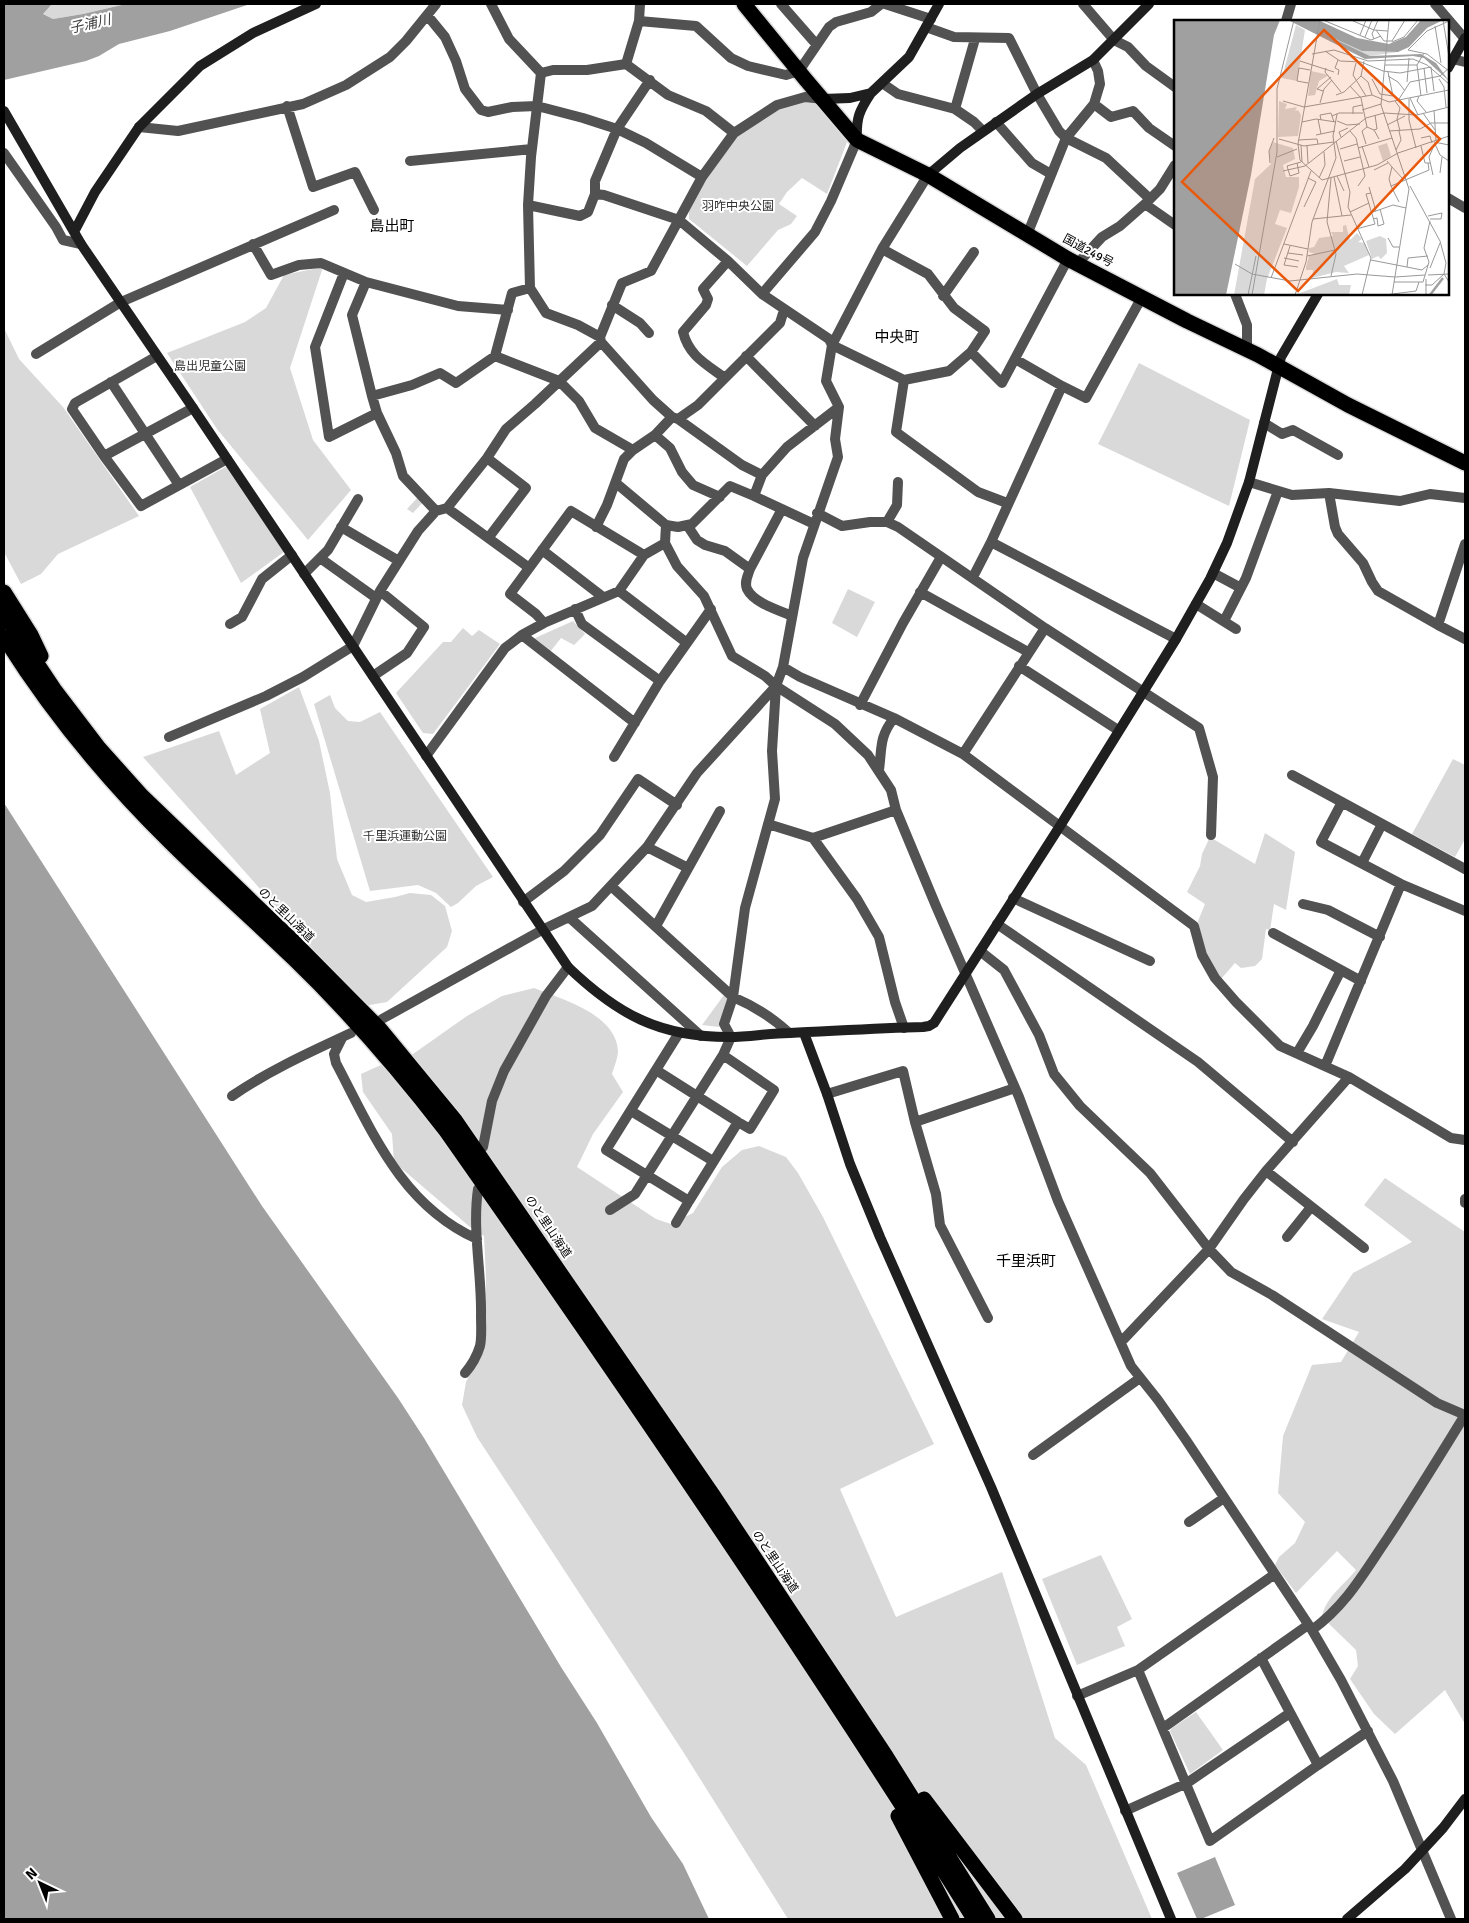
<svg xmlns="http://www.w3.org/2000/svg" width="1469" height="1923" font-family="Signika,'Noto Sans JP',sans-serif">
	<rect width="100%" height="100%" fill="#fff"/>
	<!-- green -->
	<path fill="#d9d9d9" d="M52,4h74l-43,10 -30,5 -10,-5z
		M801,100l14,3 32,39 -20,52 -25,-16 -15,14 -8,12 18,12 -6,8 -13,6 -31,36 -58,-47v-11l43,-70 45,-31z
		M323,267l-33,101 23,72 38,50 -43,50 -91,-111 -50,-76 78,-31 21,-14 18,-33z
		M4,328l15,31 44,48 76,109 -81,38 -17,20 -20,10 -17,-32z
		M1139,363l111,57 -21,86 -131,-62z
		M227,466l57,86 -43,31 -51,-96z
		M419,496l5,5 -11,12 -6,-4z
		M848,589l27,13 -18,35 -25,-14z
		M573,621l12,13 -11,11 -13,-7 -11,14 -17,-13z
		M463,628l9,8 7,-6 21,14 -67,90 -10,-1 -27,-40 47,-51h8z
		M299,687l20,54 11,52 7,66 15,36 14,7 29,-5 15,-4 21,2 14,11 7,25 -5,16 -60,55 -23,4 -221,-249 76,-26 17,44 34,-22 -10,-44z
		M330,695l5,13 13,13 12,1 20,-10 113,165 -17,9 -18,17 -7,4 -15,-14 -18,-8 -48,6 -56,-187z
		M1453,759l12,6v74l-10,18 -43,-23z
		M1265,833l30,19 -9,58 -12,-6 -4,26 -4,-1 -4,30 -7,7 -14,2 -6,-5 -14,16 -16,-27 -7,-31 7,-17 -18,-12 13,-26 2,-12 8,-17 45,27z
		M534,988c28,11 82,26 84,63 0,7 -4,16 -6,23l11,18 -30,42 -16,33 79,52 15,5 22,-11 29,-46 20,-17 17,-4 27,11 12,16 25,44 111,227 -94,45 56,128 106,-45 53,166 31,27 66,154h-364l-106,-169 -205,-313 -15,-32 4,-23 19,-36 1,-69 -2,-41 -14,-9 -76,-65 -2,-28 -29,-42 -2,-18 33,-15 19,-5 54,-38 35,-20z
		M724,995l4,2 -9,30 -17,-2z
		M1385,1178l80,54v492l-20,-34 -50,44 -21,-20 -24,-35 8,-13 -2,-16 -34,-33c3,-19 22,-32 34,-47l-19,-19 -41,42 -21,-28 4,-8 16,-14 10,-21 -27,-29 5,-57 29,-71 29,-3 18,-30 -37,-13 31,-46 59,-31 -48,-37z
		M1101,1555l31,64 -15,8 8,19 -48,19 -35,-86z
		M1196,1712l27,38 -33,24 -20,-43 2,-3z"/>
	<!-- water -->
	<path fill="#a0a0a0" d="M4,4h48l-9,10 10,5 30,-5 43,-10h124l-80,27 -51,13 -20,12 -13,5 -82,19z
		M4,803l258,403 136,192 26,40 137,229 36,56 54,94 32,47 26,55h-705z
		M1215,1857l20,48 -34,14h-4l-20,-46z"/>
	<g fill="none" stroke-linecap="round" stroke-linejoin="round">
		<!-- street-tunnel -->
		<path stroke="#d9d9d9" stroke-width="10" stroke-dasharray="10 5" stroke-linecap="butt" d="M731,1571l40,-28"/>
		<!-- highway casing -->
		<g stroke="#dbdbdb" stroke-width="18">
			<path id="highway" d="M744,4l62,76 51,60 71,35 140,84 119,62 71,34 90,50 117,58
				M4,592l27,43 10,21
				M4,614l50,75 45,59 43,48 151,145 87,88 75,91 258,375 173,261 102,163
				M4,637c47,75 103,143 166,205 40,40 83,77 124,117 55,53 105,111 152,172 182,259 360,520 528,788
				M924,1799l91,120
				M898,1816l54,103"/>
		</g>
		<!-- street -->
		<path stroke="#525252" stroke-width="10" d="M491,4l18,35 32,34
			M781,4l35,40
			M885,4l46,15
			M1083,4l31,36 14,7 18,19 29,21
			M1435,4l30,35
			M427,15l18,22 11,24 9,28 16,21 7,2 24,-5 25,-1 46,12 34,11 29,14 56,34
			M639,21l57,5 35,32 17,8 38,9 13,-4 30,-44 7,-5 35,-10 10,-8
			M1286,21l5,-17
			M926,27l28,10 55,1 28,56 22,37 7,7 40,20 44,41
			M1452,59l13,3
			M626,64l13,-43 1,-17
			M541,73l12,-3h34l39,-6 42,31 38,16 28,22
			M882,83l16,11 57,15 19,13 9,9
			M1094,104l17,13 22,-6 16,17 26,18
			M287,106l26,81 42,-15 19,38
			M955,109l20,-70
			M996,122l36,41 19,11
			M139,127l39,4 125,-27 43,-19 44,-28 16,-16 30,-37
			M4,153l52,74 7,13 18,4
			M410,161l122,-12
			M595,194l9,1 75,25 49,41 34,33 67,45 3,6 72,35 45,-9 22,-19 14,-21 -31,-23 -26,-34 -46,-25
			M1448,198l17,10
			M1145,204l30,21
			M528,205l52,11 8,-4 7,-18v-13l22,-52 33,-49
			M1027,235l39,-97 28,-34 6,-20 -2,-13 -5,-11
			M253,244l18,31 28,-10 22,-2 45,19 92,24 50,4
			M1078,263l24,-26 18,-11 25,-22 15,-15 15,-24
			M344,273l-29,74 14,90 48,-24
			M366,282l-14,33 20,81 5,17 19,40 7,23 33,35
			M530,288l16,25 32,12 22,12
			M762,294l53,-62 16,-31 26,-61
			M1235,294l12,31v24
			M943,296l31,-44
			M612,305l28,18 9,10
			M601,342l52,58 19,17
			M971,352l31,31 66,-124
			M36,354l85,-52 213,-92
			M157,356l-82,47 -3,6 32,47 37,50 86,-47
			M495,356l64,25 20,20 16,27 38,22
			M746,356l69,70
			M1015,359l47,27 24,12 56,-101
			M725,378c-19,-14 -36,-22 -42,-46l23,-27 2,-6 -5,-10 25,-28
			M904,380l-8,52 82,60 29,11
			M111,382l68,103
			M372,396l40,-11 28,-12 16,10 39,-27 17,-63 18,-5 -2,-83 3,-48 10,-84
			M678,419l64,46 20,10
			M1264,423l18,11 11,-4 45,25
			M655,435l15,13 12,24 11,13 27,12
			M104,456l89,-48
			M487,458l39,30 -37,49
			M1249,482l43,13 37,-2 6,34 3,7 25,29 9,19 6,9 60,34
			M616,483l50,42 12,2 14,-3 38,-38 24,10 60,28
			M1329,493l71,8 30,-7 35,4
			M754,496l8,-21 25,-28 52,-40
			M447,508l81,59
			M782,509l-32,60c-2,6 -6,13 -3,20 7,14 31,21 45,27
			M817,513l25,13 28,-4h17l11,5 147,101 154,100 14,49 -2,58
			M887,522l10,-17 1,-23
			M666,525l-1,18 12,23 27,30 28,60 33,20 11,10 59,38 33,31 23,35 5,20 40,96 83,191 39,104 73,165 27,34 28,40 126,190 29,50 52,101 58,138
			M687,525l10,15 8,5 20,6 25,18
			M341,527l58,34
			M596,527l11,-22 17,-46 9,-9 22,-15 17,-18 6,2 20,-14 82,-82 4,-13
			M991,542l185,97
			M1465,544l-27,81 27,14
			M542,550l61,47
			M320,558l56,40
			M1213,573l28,15
			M304,574l24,-24 30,-51
			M973,577l18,-35 71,-156
			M619,591l68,52
			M920,592l108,60
			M1196,604l40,25
			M575,609l7,15 78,57
			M1224,621l22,-43 32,-87
			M544,623l-8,-9 -26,-20 61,-83 73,44
			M230,624l12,-7 20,-38 30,-24
			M522,635l113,88
			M1019,666l99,64
			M783,667l17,10 94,41 69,36 231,172 8,29 13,23 21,24 44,44 69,31 102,61 14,2
			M373,676l34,-23 17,-26 -44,-36
			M860,705l43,-82 38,-66
			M169,737l97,-41 37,-19 50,-31 27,-55 38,-60 18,-20 11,-3 40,-50 19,-29 29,-25 66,-62 -1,-5 22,-54 29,-12 51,-94 32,-44 43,-28 28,-8 18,2
			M963,754l82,-126
			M426,756l79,-108 17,-13 22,-12 75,-32 25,-36 21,-12
			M614,757l46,-76 51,-72
			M879,770c3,-22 0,-33 15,-52
			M1292,775l173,94
			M1342,802l-21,40 80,42 64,27
			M768,824l45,14 44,61 22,38 16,65 9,26
			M813,838l83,-28
			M647,847l41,21
			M1362,863l20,-39
			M611,886l122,111c21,9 39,20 56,36
			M1013,898l137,63
			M523,902l41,-31 36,-36 38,-56 39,26
			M1303,904l25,6 52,27
			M570,918l131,118
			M997,924l201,138 95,80
			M656,926l64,-115
			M1273,933l88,48
			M980,951l24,19 35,65 15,39 26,32 70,67 59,76 22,23 41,23 165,108 28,12
			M382,1019l160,-89 50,-24 55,-59 50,-74 79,-87
			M342,1038l-8,16 2,9c36,68 65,142 141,176
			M1297,1053l16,-27 28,-56
			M723,1055l51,35 -24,39 -12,-7
			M1325,1066l76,-182
			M656,1070l82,52 -49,79 -83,-51 73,-117
			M827,1094l76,-23 12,51 21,72 4,31 48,93
			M232,1096c38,-26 78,-44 119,-63
			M631,1111l82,50
			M915,1122l100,-34
			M483,1147l9,-46 12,-30 42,-75 22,-29
			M1266,1171l98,77
			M1465,1199v4
			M610,1210l25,-16 88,-139 8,-18 -7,-13 9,-27 12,-89 30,-109 -3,-48 4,-65 7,-19 20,-109 35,-101 -3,-18 4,-32 -13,-26 6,-36 50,-96 46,-74
			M676,1223l13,-22
			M1287,1237l24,-30
			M1121,1342l88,-93 35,-50 22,-28 83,-94
			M465,1373c6,-7 12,-17 15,-27 2,-9 1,-20 1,-30 1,-42 -9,-85 -3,-127
			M1033,1455l107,-77
			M1189,1522l35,-24
			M1312,1630c35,-26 51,-56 75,-91 27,-41 52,-82 78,-124
			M1261,1658l57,107 50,-34
			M1138,1670l72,171 108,-76
			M1077,1696l61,-26 137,-96
			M1163,1728l145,-103
			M1125,1811l62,-28 103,-70"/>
		<!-- secondary -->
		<path stroke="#1f1f1f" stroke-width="10" d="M1448,68l17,-30
			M823,99l27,-1 21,-5 38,-36 30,-53
			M4,111l77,133 112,164 375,559c49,47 91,70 161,70 21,0 41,-4 61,-4 44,-2 89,-5 133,-6l6,-1 5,-3 126,-197 116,-187 34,-60 17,-36 22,-61 32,-125 37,-63
			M857,140c-1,-22 2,-29 14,-47
			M928,175l32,-27 77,-54 56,-34 56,-56
			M74,232l21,-40 44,-65 61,-61 53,-33 63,-29
			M804,1033l23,61 23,70 30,73 111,250 180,432
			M1347,1919l58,-50 38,-41 22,-29"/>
		<!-- highway -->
		<use href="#highway" stroke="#000" stroke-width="15"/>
	</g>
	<g text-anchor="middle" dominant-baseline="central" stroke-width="4" stroke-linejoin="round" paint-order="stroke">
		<!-- park labels -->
		<g font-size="12" fill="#303030" stroke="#fff">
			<text x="738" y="206">羽咋中央公園</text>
			<text x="210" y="366">島出児童公園</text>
			<text x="405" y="836">千里浜運動公園</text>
		</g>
		<!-- street labels -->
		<g font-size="12" fill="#000" stroke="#fff">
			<text transform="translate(1088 251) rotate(28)">国道249号</text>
			<text transform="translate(286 915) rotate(44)">のと里山海道</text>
			<text transform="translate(548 1227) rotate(56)">のと里山海道</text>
			<text transform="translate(775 1562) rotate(56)">のと里山海道</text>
		</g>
		<!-- water labels -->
		<g font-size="14" font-style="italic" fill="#414141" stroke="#fff">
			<text transform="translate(90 24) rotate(-13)">子浦川</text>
		</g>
		<!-- quarter labels -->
		<g font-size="15" fill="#000" stroke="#fff">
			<text x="392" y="226">島出町</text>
			<text x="897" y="337">中央町</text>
			<text x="1026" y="1261">千里浜町</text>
		</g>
	</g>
	<!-- overview -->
	<g transform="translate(1174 20)">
		<rect width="275" height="275" fill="#fff"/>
		<path d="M122,5l9,5 -8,51 -15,-3zM152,15l36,16 36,1 -28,4zM137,51l18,4 -10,6 -4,14 -7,1zM105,81l8,3 -2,5 12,-2 -2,4 3,-1 3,5 -3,21 -20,1zM99,122l20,6 2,11 -12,6 3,12h13v10l-8,26 -11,-3 -5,14 12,4 -20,51 -3,16h-30l21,-116 16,-15 -2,-13zM213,123l4,13 -8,5 -5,-15zM172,205l4,15 7,-7 5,6 -4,3 7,1 4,12 -25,11 5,7 -13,-1 -24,6 1,-8h-7v-3l3,-11 6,-2 -6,-2v-4l5,-1 5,-9 14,-2 -2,-4h12v-6zM206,216l6,3 1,14 -6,6 -3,-3 -6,3 -6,-18zM163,259l2,6h12l-2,10h-54z" fill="#d9d9d9"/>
		<path d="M0,0h106l-6,15 -23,140 -25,120h-52zM114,0h30l39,18 32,6 17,-7 15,-17h22l-16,8 -18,19 -11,5 -36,-1 -36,-16 44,21 51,-2 15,9 13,18 -25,-23 -11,-2 -48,3z" fill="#a0a0a0"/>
		<path fill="none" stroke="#a0a0a0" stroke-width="2.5" d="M256,275l13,-17"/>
		<path fill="none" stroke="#999" stroke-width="1" d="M146,0l-22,124 2,16 22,20 55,-15 21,-12M149,0l48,20 10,-4M177,0l23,10 14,1M215,0l-8,85 28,84 -17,106M269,0l6,37M275,1l-22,10 -19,19 19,4 22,17M261,6l6,37M202,10l8,11h8l13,-21M186,15l6,-15M191,17l7,-17M200,19l-2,-5 6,-14M218,22l12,-5 14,-17M151,31l15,10 21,1 22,9 17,2 31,-6M138,34l22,-4 34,11 45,-2 14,6 13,11 -30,6 -11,17M126,41l34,11M182,43l-3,12 13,21M211,45h32M257,47l3,24M152,48l-1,4 16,20M250,48l3,25M275,48l-9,8 9,8M214,52l5,24M164,55l1,-5 -4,-2 3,-8M187,56l7,6 4,13M214,56l10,6 7,9M198,59l8,15 13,2M265,59l5,8 2,20M233,62l2,-24M134,63l-11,-2 2,-13 11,2M176,66l11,12 6,29 7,3 5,9M149,71l-6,-2 14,-12M162,75l8,-3 17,-16 3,-15M245,76l-2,5 9,11M247,76l-4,-31 7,-12M236,78l8,17M235,79v21l7,28M109,81l21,6 68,-12 17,7 60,-12M221,81l5,7 -3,11 3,12M146,83l4,-14 8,-9M188,90l19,-6M260,90l2,31M249,93l12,17M179,94v-7l9,-2M158,96l7,-3h24M144,99l3,15M147,100l-1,-5 11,-2 3,9M163,101l10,4 13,-1M128,102l14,-3 20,3M213,105l18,-9M200,110l3,-1 -2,-14M176,111l6,7 9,38 -7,10M215,111l31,-2 11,-6h18M142,115l19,-4M167,117l-2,-5 9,-4M247,118l9,-2 2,7M105,119l25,7 30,-4M124,120l19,-1 1,5M162,121l14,51 -2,15 23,51 -9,37M260,122l15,3M192,124l-4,-13 5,-4M261,124l5,11 9,6M127,125l1,17M133,125l1,18M188,126l7,21M247,126l4,17h5M184,128l34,-10M166,129l17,-5M222,130l5,-10 -2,-9M224,133l51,-17M103,137l20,-8M170,141l16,-4M213,141l5,6 -3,12 2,7M96,143l-1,-12 5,-13M123,143l2,10 -9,3 -3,-10 14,-4M218,147l11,12M200,150l14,-7M109,151l22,-5 61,-48 18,-5 33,2 32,-8M266,153l2,-16M259,155l-4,-18 6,-14M163,156l7,15M160,157l8,39M145,158l6,-13 -1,-13M157,158l-4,44 9,32 -5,22M236,166l30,55 6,22 -2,11 5,8M195,167l7,24M225,182l-8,-16 38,-16 -1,-7M130,187l12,-25 -8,-4M176,192l19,-9M199,192l20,-7 13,3M254,196l14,-3 -1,6h-11M139,199l38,-4M199,199l4,-1 1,8 6,-2 -4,-15M182,209l19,-5 -9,-30 5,-1M214,218l5,9h6M110,224l24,5M116,226l-6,19 14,2M114,233l15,2M133,236l28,-6M110,238l15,3M197,240l51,10 6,-5M61,244l17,10M233,247l1,-9 20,-2M256,248l10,-25M78,254l38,7 67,-7 38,3M254,255l21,-1M221,257l30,-2M97,258l40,-107M252,259v16M220,262h25M251,265h7l12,-11M74,275l8,-39M78,275l25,-143v-63l17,-69M121,275l11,-33 6,-40 24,-64 -3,-22 4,-22M211,275l31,-4 3,-9h4l6,-20 -5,-14 6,-27"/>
		<path fill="#e8590c" fill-opacity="0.15" stroke="#e8590c" stroke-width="2.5" d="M150,10l116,109 -142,152 -116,-109z"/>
		<rect width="275" height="275" fill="none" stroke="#000" stroke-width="2.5"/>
	</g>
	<!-- border -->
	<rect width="1469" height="1923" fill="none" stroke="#000000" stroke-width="10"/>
	<!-- north arrow -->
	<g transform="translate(40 1883) rotate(317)" stroke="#ffffff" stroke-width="4" paint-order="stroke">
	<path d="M0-4L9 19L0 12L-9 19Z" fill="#000000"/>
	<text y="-8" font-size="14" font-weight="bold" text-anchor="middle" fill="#000000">N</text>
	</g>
</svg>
